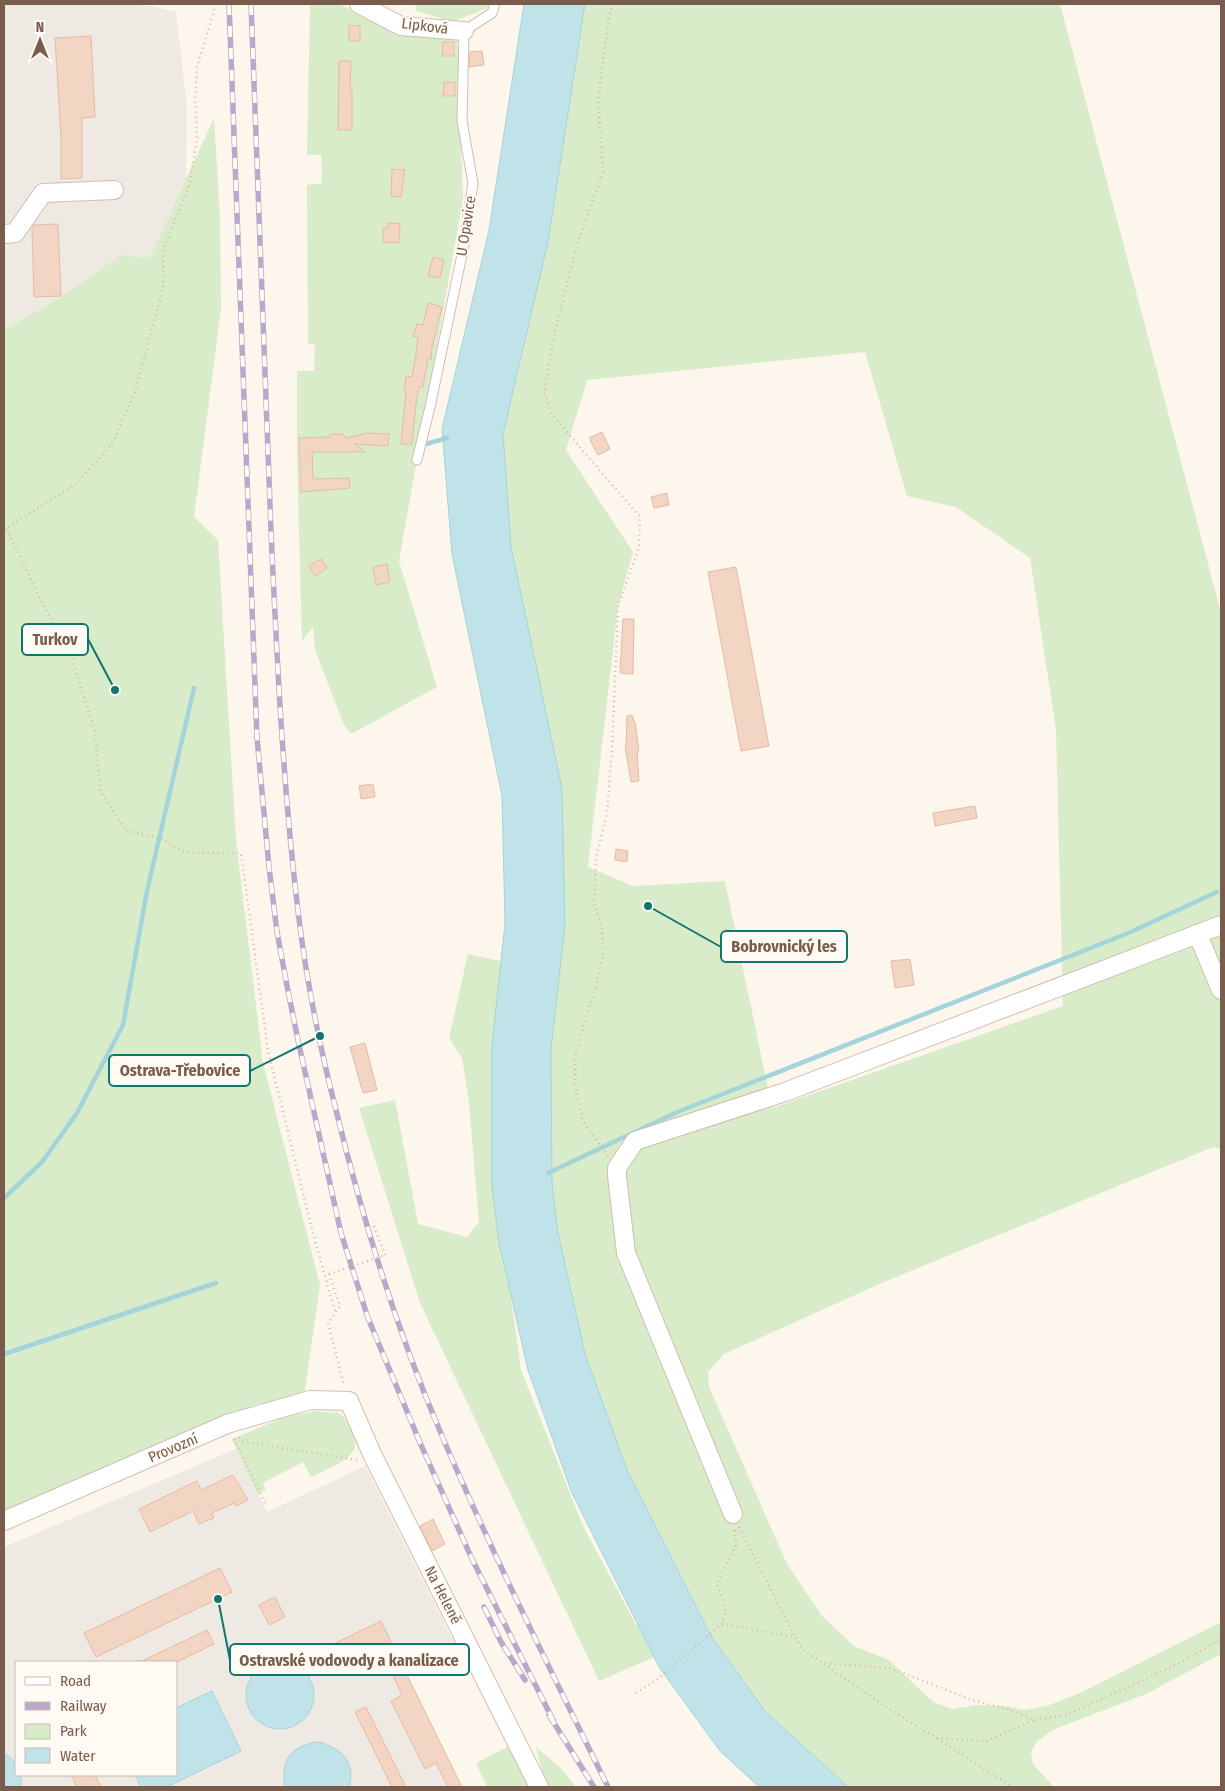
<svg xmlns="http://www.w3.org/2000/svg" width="1225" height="1791" font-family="'Fira Sans Condensed',sans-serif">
	<rect width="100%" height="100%" fill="#fdf6ec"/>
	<!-- industrial -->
	<path fill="#efe9e4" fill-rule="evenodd" d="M4,4h117l31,2 24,6 11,97 -1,69 -37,81 -90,39 -55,32z
		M236,1449l31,63 98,-46 93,184 -51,26 55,111h-458v-240zM16,1662h160v113h-160z"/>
	<!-- green -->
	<path fill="#d8ecc9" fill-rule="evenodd" d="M310,4h28l63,27 56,4 6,164 -64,362 38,126 -86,47 -7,-9 -29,-75 -2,-23 -11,14 -5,-184v-86h17l1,-27h-7l-1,-159 15,-2 -1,-28h-14z
		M416,4h72l-1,4 -35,14 -37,-12z
		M585,4h475l161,609v536l-8,-2 -329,135 -160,72 -16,18 1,15 78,177 35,52 32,30 35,14 44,42 19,7 26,-4 27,1 20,4 22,-4 33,-13 141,-71v32l-75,40 -91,35 -18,12 -6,11 2,12 21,23h-206l-83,-76 -54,-75 -84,-166 -42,-116 -27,-121 -6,-49 -1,-135 14,-124 -54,-379 -8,-112 45,-192zM865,352l42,144 49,11 74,51 26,172 7,276 -291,102 -47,-227 -92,5 -45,-19 30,-261 15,-54 -67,-102 21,-70z
		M214,118l6,99 1,92 -27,208 24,23 18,300 27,223 57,222 -16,111 -50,9 -250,107v-1182l55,-32 62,-43 28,4z
		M468,954l41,9 -13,226 25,181 62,156 51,95 23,35 -58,25 -179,-378 -61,-195 36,-8 23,124 49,13 12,-15 -10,-120 -7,-44 -13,-20z
		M316,1411l19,2 1,-1c8,3 11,10 15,17 17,28 -21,38 -40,48l-8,-15 -40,21 3,7 -9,4 -25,-55 55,-23z
		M509,1746l20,41h-42l-11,-24z
		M536,1747l24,20 16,20h-30z"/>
	<!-- water -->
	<path fill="#bfe3e8" stroke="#a5d3da" d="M524,4h61l-37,238 -45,192 8,112 51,243 3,136 -14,124 1,135 6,49 27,121 42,116 84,166 54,75 83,76h-89l-39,-36 -61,-84 -87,-174 -44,-123 -29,-127 -7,-56v-142l13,-122 -3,-127 -50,-242 -10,-125 47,-199z
		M246 1695a34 34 0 1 1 68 0a34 34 0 1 1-68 0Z
		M212,1691l29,60 -74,36h-26l-6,-12h41v-67z
		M317,1742c23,4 40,21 32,45h-64c-5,-26 6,-41 32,-45z
		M4,1753c10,6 12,10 12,22h5v12h-17z"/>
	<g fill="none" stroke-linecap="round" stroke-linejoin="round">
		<!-- stream -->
		<path stroke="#a5d3da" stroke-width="4.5" d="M426,444l21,-6
			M548,1173l127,-60 451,-179 91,-42
			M4,1198l38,-36 35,-49 46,-88 24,-134 47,-203
			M4,1354l212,-71"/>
	</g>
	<!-- building -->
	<path fill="#f3d5c3" stroke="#e6bba3" d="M349,25l11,1v15h-11z
		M91,36l4,81 -13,1v60l-21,1v-43l-6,-98z
		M443,42h11v14h-12z
		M482,51l2,14 -15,2 1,-15z
		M339,61h12l-1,29h2v40h-14z
		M444,82h11v14h-12z
		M392,169l13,1 -4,27 -10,-1z
		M388,223l12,1 -1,19 -16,-1v-14l4,1z
		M58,224l3,72 -27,1 -2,-69 2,-3z
		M433,257l11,3 -4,18 -12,-2z
		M428,303l14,4 -10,40 -1,13 -3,-1 -5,28h-4l-3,17 -4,40h-11l5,-53 -2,-1 2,-14 6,1 4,-23 2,-17 -5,-1 4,-12 6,1z
		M602,432l8,17 -12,6 -9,-17z
		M367,433l22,1 -1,12 -33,-2 10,8h-53l1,27 36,-1 1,10 -49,4 -2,-54 31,-1v-3h13l4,4z
		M667,493l2,12 -15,3 -3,-11z
		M321,559l6,9 -12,8 -6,-10z
		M387,564l3,18 -14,3 -3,-18z
		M736,567l33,179 -28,5 -33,-179z
		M623,619h11l-1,55 -13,-1z
		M632,715l2,7h1l4,29h-2l2,30 -8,1 -6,-36 1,-1 1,-29z
		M373,784l2,13 -14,2 -2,-13z
		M975,806l2,12 -42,8 -2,-13z
		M616,849l12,2 -1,11 -12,-2z
		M910,959l4,26 -19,3 -4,-27z
		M365,1043l12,47 -14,3 -13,-46z
		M233,1475l15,25 -12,6 -2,-3 -22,10 2,5 -15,6 -6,-13 -43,21 -11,-23 58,-28 4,9z
		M433,1519l12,25 -13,7 -12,-25z
		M220,1568l12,24 -136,65 -12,-24z
		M275,1597l10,20 -16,8 -10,-20z
		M381,1621l26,54 55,112h-14l-12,-24 -11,6 -34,-68 11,-6 -21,-44 -46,23 -12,-25z
		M207,1630l7,14 -37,18h-37z
		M366,1707l40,80h-14l-37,-75z
		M71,1775h24l6,12h-24z"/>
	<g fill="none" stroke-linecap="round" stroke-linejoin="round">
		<!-- lane casing -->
		<g stroke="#d1beb0" stroke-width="11">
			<path id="lane" d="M417,460l13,-53 33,-157 10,-67 -11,-62 2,-90 28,-18 3,-9"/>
		</g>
		<!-- street casing -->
		<g stroke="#d1beb0" stroke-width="20">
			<path id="street" d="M359,4l42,22 63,5
				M4,234l11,-1 28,-40 71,-3
				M1198,935l23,55
				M733,1514l-107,-261 -9,-77v-8l18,-27 150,-49 436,-167
				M4,1521l223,-97 83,-24 39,1 23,53 167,333"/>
		</g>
		<!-- path -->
		<path stroke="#d9b8a5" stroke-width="2.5" stroke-dasharray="1 4" stroke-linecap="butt" d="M7,529l31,66 31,55 26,81 5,60 27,40 36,8 18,12 16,2h44l27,198 42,171 25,90
			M4,530l73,-47 35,-39 23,-52 28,-104v-38l27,-66 7,-47 -2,-40 2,-30 19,-63
			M608,1156l-25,-34 -8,-37v-28l10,-38 10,-30 8,-35 -1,-27 -8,-23 2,-46 11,-45 5,-63 6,-144 21,-59 1,-30 -88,-102 -8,-23 11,-61 22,-86 26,-73 -5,-71 11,-84 4,-13
			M374,1226l11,29
			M329,1274l11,32 -12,17 16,62
			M239,1437l7,5 112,18
			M234,1439l31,64
			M739,1527l56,110
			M722,1624l73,13 9,14 19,12 67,5 82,32 38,10 24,10 32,-5 112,-51 43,-25
			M824,1664l67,46 45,28 51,3 47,-21
			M636,1693l19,-12 67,-57 4,-13 -9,-28 19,-37 -2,-18
			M937,1739l76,48"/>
		<!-- lane -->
		<use href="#lane" stroke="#fff" stroke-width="9"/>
		<!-- street -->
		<use href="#street" stroke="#fff" stroke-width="18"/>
		<!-- rail casing -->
		<g stroke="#b9a8c9" stroke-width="5.5">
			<path id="rail" d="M229,4l28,734 12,129 8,65 11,59 11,54 42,188 27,85 53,127 51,114 81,161
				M251,4c7,176 13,351 20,527 6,130 12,259 28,388 8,64 21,129 37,191 27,111 61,221 106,326 51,119 109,235 166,351
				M484,1607l17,35 24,38
				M549,1715l45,72"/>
		</g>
		<!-- rail -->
		<use href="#rail" stroke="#fffaf3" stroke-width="4" stroke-dasharray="11" stroke-linecap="butt"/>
		<!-- path-bridge -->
		<path stroke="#d9b8a5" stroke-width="2.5" stroke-dasharray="1 4" stroke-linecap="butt" d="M329,1274l56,-19"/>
	</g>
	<g text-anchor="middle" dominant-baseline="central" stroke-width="4" stroke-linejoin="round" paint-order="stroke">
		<!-- street labels -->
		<g font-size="15" fill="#7a5c4d" stroke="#fffaf3">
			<text transform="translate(425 26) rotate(7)">Lipková</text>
			<text transform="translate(466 226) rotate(-81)">U Opavice</text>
			<text transform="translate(173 1448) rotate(-23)">Provozní</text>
			<text transform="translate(443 1595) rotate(63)">Na Heleně</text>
		</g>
	</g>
	<!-- callouts -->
	<path fill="none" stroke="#0f766e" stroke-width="2" d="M115 690L88 639M648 906L721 947M320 1036L250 1071M218 1599L230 1660"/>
	<g fill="#0f766e" stroke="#fffaf3" stroke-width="2">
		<circle cx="115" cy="690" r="5"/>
		<circle cx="648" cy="906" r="5"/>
		<circle cx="320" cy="1036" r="5"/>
		<circle cx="218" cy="1599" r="5"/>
	</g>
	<g fill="#fffaf3" stroke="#0f766e" stroke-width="2">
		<rect x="22" y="624" width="66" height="31" rx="5"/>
		<rect x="721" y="931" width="126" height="31" rx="5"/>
		<rect x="109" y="1055" width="141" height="31" rx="5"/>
		<rect x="230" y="1644" width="239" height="31" rx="5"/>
	</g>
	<g font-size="16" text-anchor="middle" font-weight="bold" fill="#7a5c4d">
		<text x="55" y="645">Turkov</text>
		<text x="784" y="952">Bobrovnický les</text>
		<text x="180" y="1076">Ostrava-Třebovice</text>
		<text x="349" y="1666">Ostravské vodovody a kanalizace</text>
	</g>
	<!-- border -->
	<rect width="1225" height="1791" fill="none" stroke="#7a5c4d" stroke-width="10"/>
	<!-- legend -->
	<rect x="15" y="1661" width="162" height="115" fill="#fffaf3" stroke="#cabbb1"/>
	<rect x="25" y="1677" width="25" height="8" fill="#ffffff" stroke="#cabbb1"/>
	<text x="60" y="1686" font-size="15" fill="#7a5c4d">Road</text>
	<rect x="25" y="1702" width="25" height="8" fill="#b9a8c9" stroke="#cabbb1"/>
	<text x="60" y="1711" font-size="15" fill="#7a5c4d">Railway</text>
	<rect x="25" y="1724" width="25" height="15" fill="#d8ecc9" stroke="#cabbb1"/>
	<text x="60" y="1736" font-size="15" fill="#7a5c4d">Park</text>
	<rect x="25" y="1748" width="25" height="15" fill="#bfe3e8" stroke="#cabbb1"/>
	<text x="60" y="1761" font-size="15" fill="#7a5c4d">Water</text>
	<!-- north arrow -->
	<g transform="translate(40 40)" stroke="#fffaf3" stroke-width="4" paint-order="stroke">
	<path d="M0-4L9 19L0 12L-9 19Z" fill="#7a5c4d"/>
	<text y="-8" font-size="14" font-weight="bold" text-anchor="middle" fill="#7a5c4d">N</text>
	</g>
</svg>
